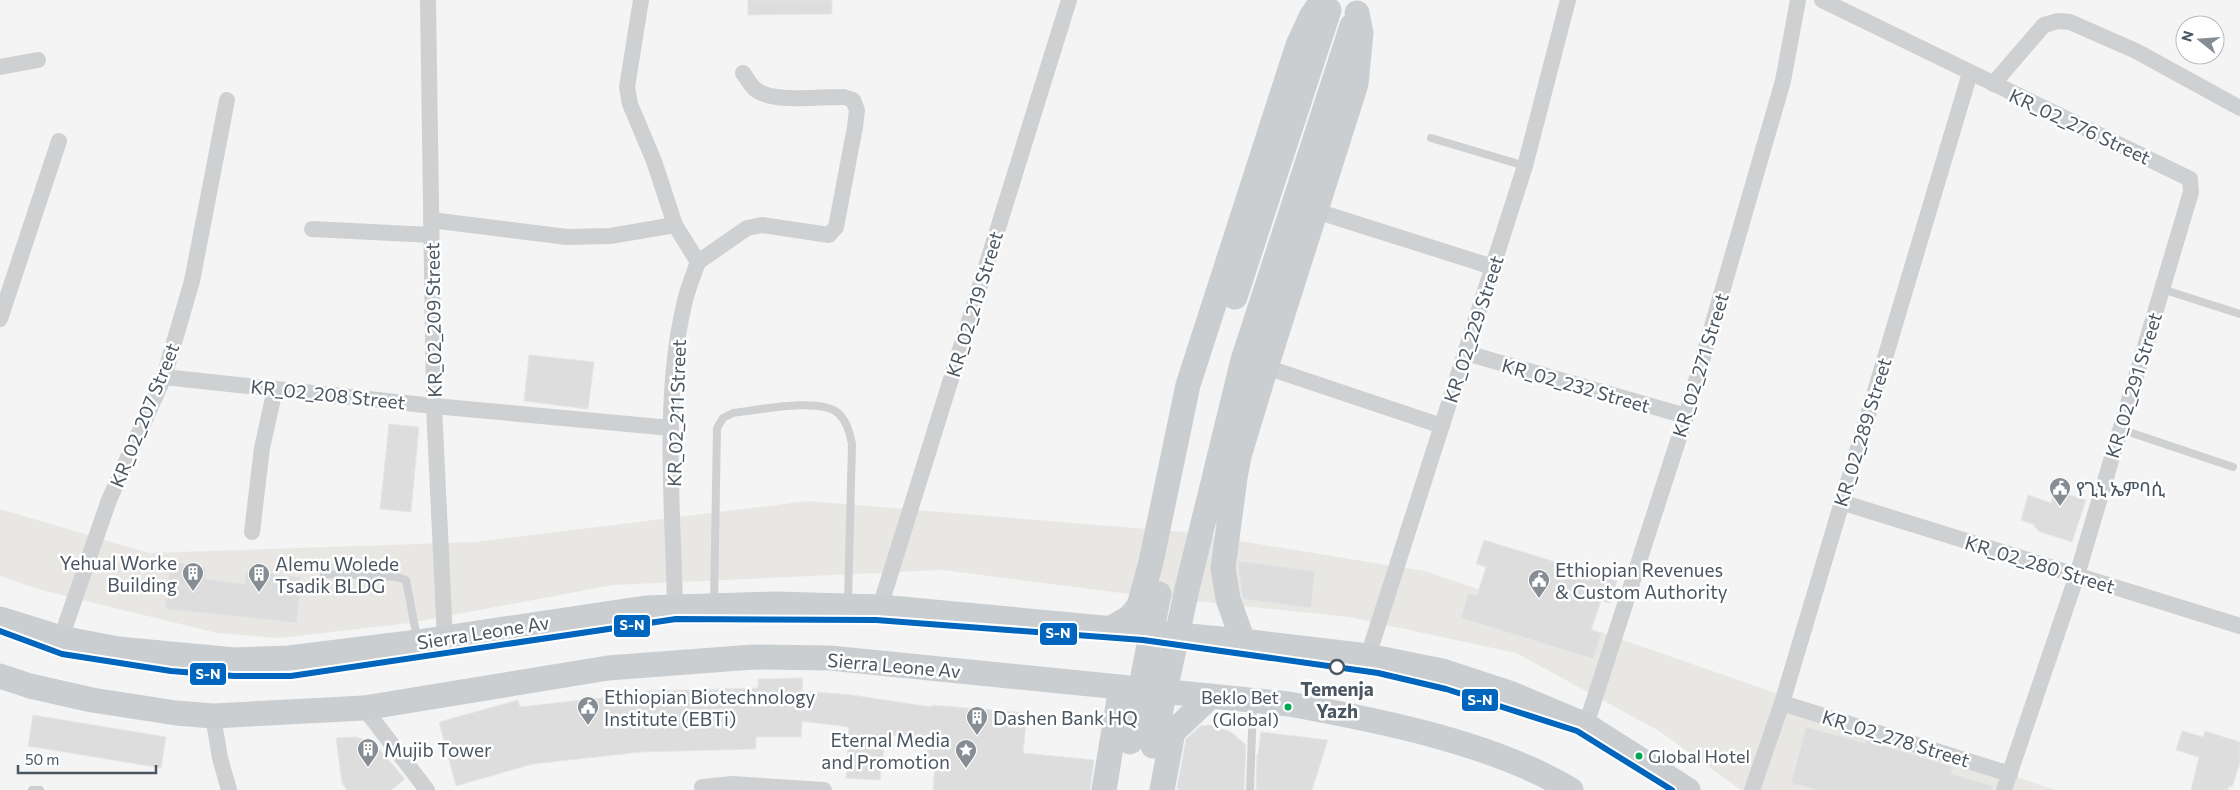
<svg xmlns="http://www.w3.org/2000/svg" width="2240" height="790" font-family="Commissioner,'Noto Sans Ethiopic',sans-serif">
	<rect width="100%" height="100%" fill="#f4f4f4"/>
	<!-- commercial -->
	<path fill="#e8e7e3" d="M808,501l376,31 241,39 630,219h-314l-82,-59 -143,-78 -167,-36 -212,-22 -194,-25 -330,15 -203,38 -130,15 -63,-5 -176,-43 -41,-14v-67l149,44 326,-11z"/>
	<!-- building -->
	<path fill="#ddddde" stroke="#e5e6e7" d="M748,0h84v14l-84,1z
		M529,355l65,7 -6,47 -64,-8z
		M389,424l30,3 -8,85 -31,-3z
		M2054,490l32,10 -14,42 -34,-11v-2l-4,-2 1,-2 -14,-5 7,-25 23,8z
		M1484,540l133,41 -7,22 -9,-2 -10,29 10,3 -8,26 -132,-41 7,-25 9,3 9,-29 -10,-3z
		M171,561l34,6 1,12 39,5 1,-13 55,6 -4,46 -132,-14z
		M1239,561l76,10 -4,37 -68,-9 -5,-31z
		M803,678l-1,13 50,4 79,12 1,-2 95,8 -4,40 71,7 -4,30h-157l2,-27 -9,-1 3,-25 -43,-2 -6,45 -34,-2 3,-51 -47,-6 -1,16h-45v12l-115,3 -108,12 -77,22 -17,-64 79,-22 2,7 125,-14v-2l113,-3v-9z
		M33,715l133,22 -5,31 -133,-22z
		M1211,725l20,7 15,13 -2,45h-65l-2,-2 9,-49 14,-13z
		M1806,727l59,16 1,-3 87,27 -2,7 42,12 -1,4h-175l-26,-7z
		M2182,731l21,6 2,-6 35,11v20l-8,25 -3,-1 -1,4h-37l8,-33 -23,-7z
		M1261,732l67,8 -16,50h-56l1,-36 1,1z
		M356,737l17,5 32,37 -14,11h-44l-5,-7 -6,-45z"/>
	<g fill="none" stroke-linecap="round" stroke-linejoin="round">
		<!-- service -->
		<path stroke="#ced0d2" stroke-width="8" d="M1431,138l94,28
			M2162,289l78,25
			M2120,429l113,38
			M324,574l73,3 9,3 11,58
			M714,604l3,-176 6,-10 10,-5c25,-3 87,-16 105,0 9,8 12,20 14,31l-4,158
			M32,790h8
			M1250,790l3,-85"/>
		<!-- minor -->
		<path stroke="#ced0d2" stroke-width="16" d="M428,0l6,406 11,233
			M641,0l-14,87 3,17 24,57 21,64 23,37c-5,14 -11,28 -14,43 -22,93 -11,206 -9,301
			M1822,0l368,179 1,13 -114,383 -73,215
			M0,67l38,-7
			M1993,84l51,-59 14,-4 12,1 66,29 104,57
			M1316,211l177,56
			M431,220l136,17 43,-1 65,-11
			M312,229l119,6
			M698,262l49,-34 15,-3 67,10 7,-8 19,-100 2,-17 -4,-10 -9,-3c-23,-1 -71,7 -89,-8 -5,-4 -8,-11 -12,-16
			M0,319l59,-178
			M1466,353l220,63
			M1266,367l176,59
			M164,377l270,29 237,22
			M1841,502l399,124
			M252,532l10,-84 13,-59
			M880,607l189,-607
			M61,638l48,-138 55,-123 28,-96 35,-181
			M1368,656l157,-490 43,-166
			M1782,703l228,71
			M364,708l63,82
			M213,716l7,42 9,32
			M1586,725l100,-309 97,-335 15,-81
			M702,787l30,-3 92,6
			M1752,790l30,-87 188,-630"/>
		<!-- primary -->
		<path stroke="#caced1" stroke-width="25" d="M1235,297l94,-287
			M1187,589l56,-229 109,-334
			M0,619l61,19 57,11 117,11 54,-2 129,-16 227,-34 131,-4 104,3 363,34 125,15 74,15 70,23 74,31 102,65
			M1108,630l22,-13 9,-11 12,-44 37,-177 110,-340 13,-28 11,-17
			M1243,641l-15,-42 -5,-31 12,-90 4,-22 27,-89 90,-283 5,-51 -4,-20
			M0,676l30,10 62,14 84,13 37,3 151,-8 244,-40 145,-11 77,1 459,46c88,16 205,39 282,86
			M1104,790l17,-103
			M1162,790l11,-58 38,-36"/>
		<!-- primary-bridge -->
		<path stroke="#caced1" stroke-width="25" d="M1130,742l29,-148
			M1153,746l34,-157"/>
		<!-- rail-1 casing -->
		<g stroke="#fff" stroke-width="10">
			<path id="rail-1" d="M0,631l62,23 109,17 63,5h57l385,-57 200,1 267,20 235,33 68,16 131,42 95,59"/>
		</g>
		<!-- rail-1 -->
		<use href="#rail-1" stroke="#0065bd" stroke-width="6"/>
	</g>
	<!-- icons -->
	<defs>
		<g id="civic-pin" transform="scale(1.125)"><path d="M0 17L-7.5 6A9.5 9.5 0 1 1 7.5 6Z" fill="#868d94" stroke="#fff"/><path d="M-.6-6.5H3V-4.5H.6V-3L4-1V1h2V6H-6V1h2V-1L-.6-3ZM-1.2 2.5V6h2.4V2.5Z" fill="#fff"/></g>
		<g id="building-pin" transform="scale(1.125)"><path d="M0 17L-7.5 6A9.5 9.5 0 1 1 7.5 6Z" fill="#868d94" stroke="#fff"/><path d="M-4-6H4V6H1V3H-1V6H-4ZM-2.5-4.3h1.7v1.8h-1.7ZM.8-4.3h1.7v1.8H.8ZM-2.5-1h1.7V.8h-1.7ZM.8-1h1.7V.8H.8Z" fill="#fff"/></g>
		<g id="sight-pin" transform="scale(1.125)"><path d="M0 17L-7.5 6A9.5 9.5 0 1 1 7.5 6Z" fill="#868d94" stroke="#fff"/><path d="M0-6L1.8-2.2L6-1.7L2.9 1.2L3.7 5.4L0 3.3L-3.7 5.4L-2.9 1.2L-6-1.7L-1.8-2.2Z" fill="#fff"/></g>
	</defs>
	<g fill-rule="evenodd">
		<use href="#civic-pin" x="2060" y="488"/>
		<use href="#building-pin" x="193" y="573"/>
		<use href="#building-pin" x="259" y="574"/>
		<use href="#civic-pin" x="1539" y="580"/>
		<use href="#civic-pin" x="588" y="707"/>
		<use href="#building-pin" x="977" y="717"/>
		<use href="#building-pin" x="368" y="749"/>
		<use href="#sight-pin" x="966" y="750"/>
	</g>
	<!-- markers -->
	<circle fill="#fff" stroke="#4a5661" stroke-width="2.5" cx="1337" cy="667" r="7"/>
	<g fill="#00a651" stroke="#fff" stroke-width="2">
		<circle cx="1288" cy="707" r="4.5"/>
		<circle cx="1639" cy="756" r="4.5"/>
	</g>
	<g text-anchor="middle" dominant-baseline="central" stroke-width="5" stroke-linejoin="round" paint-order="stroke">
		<!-- bus labels -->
		<g font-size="18" fill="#4a5661" stroke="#fff" text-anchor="end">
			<text x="1279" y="697">Beklo Bet<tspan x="1279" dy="22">(Global)</tspan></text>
			<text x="1648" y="756" text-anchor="start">Global Hotel</text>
		</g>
		<!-- street labels -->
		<g font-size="19" fill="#4a5661" stroke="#fff">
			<text transform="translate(2080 126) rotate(25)">KR_02_276 Street</text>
			<text transform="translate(974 304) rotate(-73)">KR_02_219 Street</text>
			<text transform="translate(433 320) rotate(-91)">KR_02_209 Street</text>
			<text transform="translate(1473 329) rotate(-72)">KR_02_229 Street</text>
			<text transform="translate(1700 365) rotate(-73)">KR_02_271 Street</text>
			<text transform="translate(1576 385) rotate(16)">KR_02_232 Street</text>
			<text transform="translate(2133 385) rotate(-73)">KR_02_291 Street</text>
			<text transform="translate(328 394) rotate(6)">KR_02_208 Street</text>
			<text transform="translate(676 413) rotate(-88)">KR_02_211 Street</text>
			<text transform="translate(144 415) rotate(-68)">KR_02_207 Street</text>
			<text transform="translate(1862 432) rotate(-73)">KR_02_289 Street</text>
			<text transform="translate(2040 564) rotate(17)">KR_02_280 Street</text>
			<text transform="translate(483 632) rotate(-9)">Sierra Leone Av</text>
			<text transform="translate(894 665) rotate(5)">Sierra Leone Av</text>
			<text transform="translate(1896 738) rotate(17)">KR_02_278 Street</text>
		</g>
		<!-- poi labels -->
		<g font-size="19" fill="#4a5661" stroke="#fff" text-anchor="start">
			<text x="2076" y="488">የጊኒ ኤምባሲ</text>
			<text x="177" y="562" text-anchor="end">Yehual Worke<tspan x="177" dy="22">Building</tspan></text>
			<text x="275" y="563">Alemu Wolede<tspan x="275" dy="22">Tsadik BLDG</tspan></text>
			<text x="1555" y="569">Ethiopian Revenues<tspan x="1555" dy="22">&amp; Custom Authority</tspan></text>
			<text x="604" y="696">Ethiopian Biotechnology<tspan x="604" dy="22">Institute (EBTi)</tspan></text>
			<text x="993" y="717">Dashen Bank HQ</text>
			<text x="950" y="739" text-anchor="end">Eternal Media<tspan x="950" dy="22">and Promotion</tspan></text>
			<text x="384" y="749">Mujib Tower</text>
		</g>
		<!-- stop labels -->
		<g font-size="19" font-weight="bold" fill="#4a5661" stroke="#fff">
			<text x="1337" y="688">Temenja<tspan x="1337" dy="22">Yazh</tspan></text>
		</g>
	</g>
	<g stroke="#fff" stroke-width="2">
		<rect x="613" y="614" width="38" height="24" rx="5" fill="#0065bd"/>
		<rect x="1039" y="622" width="39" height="24" rx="5" fill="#0065bd"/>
		<rect x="189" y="662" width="38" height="24" rx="5" fill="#0065bd"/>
		<rect x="1461" y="688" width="38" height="24" rx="5" fill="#0065bd"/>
	</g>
	<g font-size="14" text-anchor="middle" font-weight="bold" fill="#fff">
		<text x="632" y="630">S-N</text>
		<text x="1058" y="638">S-N</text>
		<text x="208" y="679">S-N</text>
		<text x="1480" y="705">S-N</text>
	</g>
	<!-- north arrow -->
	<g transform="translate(2200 40) rotate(287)"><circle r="24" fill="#ffffff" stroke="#b7bbc0"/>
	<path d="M0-4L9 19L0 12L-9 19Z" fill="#868d94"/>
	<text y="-8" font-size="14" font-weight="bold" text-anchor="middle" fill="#4a5661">N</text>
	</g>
	<!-- scale -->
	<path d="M18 765v8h138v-8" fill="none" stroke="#4a5661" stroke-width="2.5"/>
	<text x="25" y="765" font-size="15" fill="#4a5661" stroke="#ffffff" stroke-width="4" paint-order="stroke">50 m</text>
</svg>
